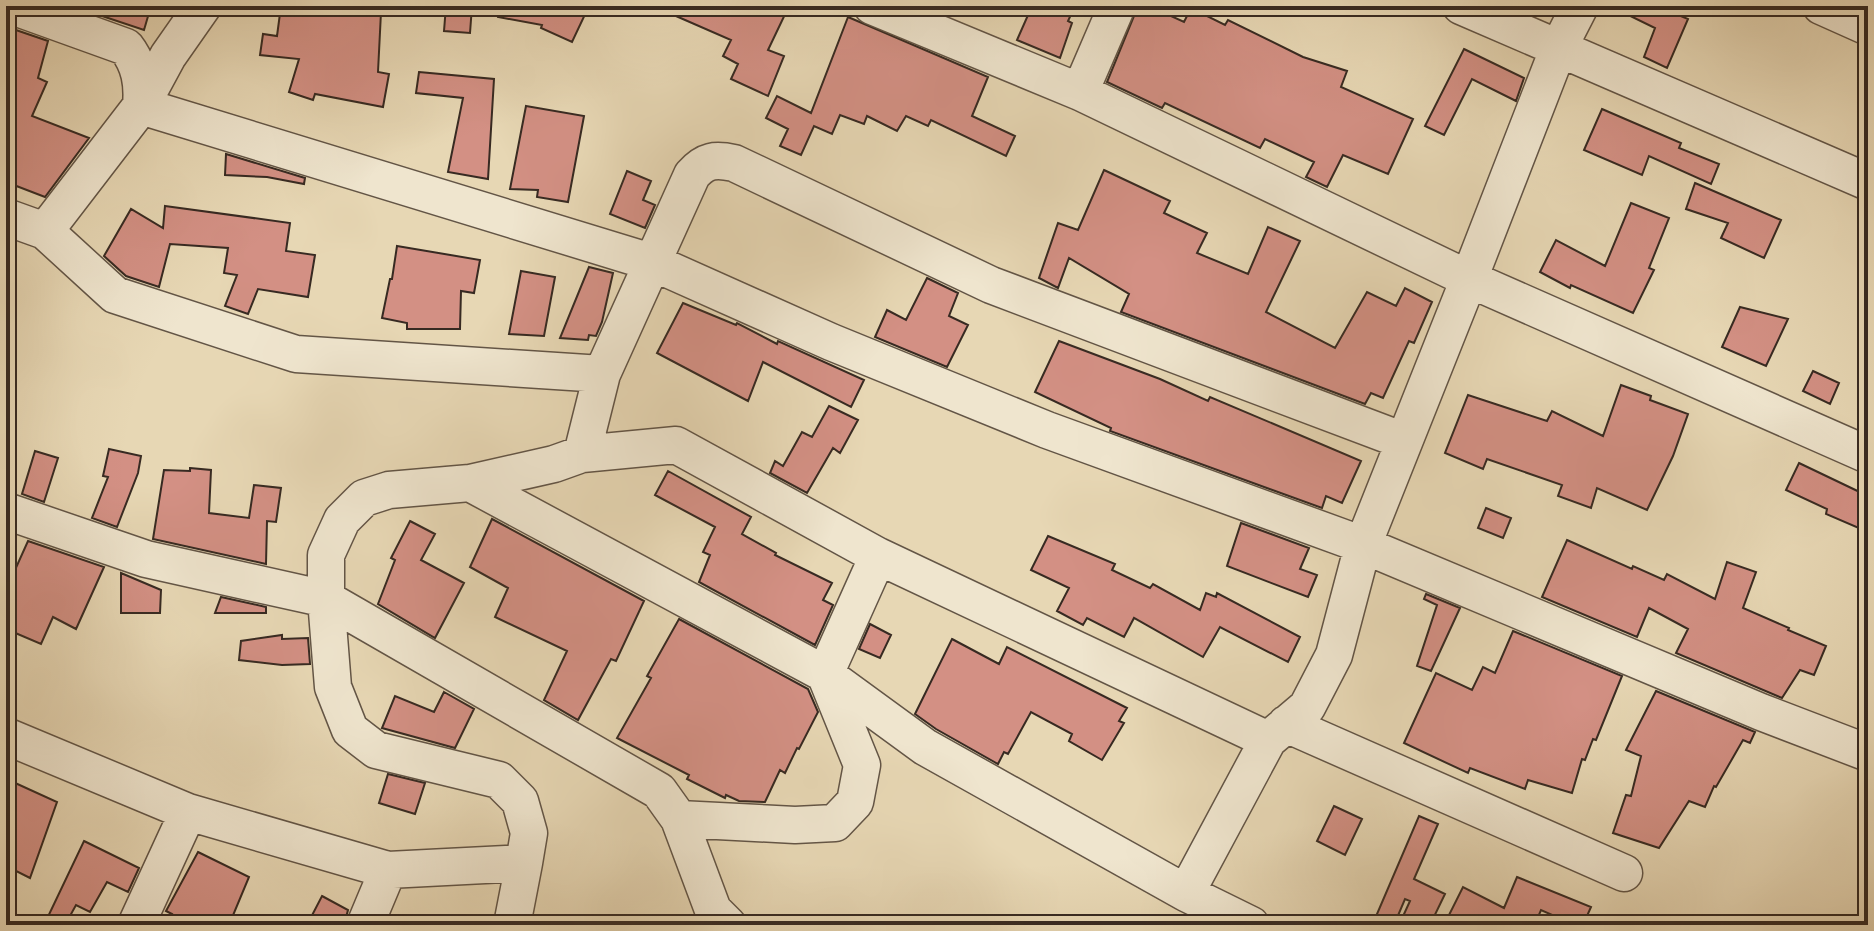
<svg xmlns="http://www.w3.org/2000/svg" width="1874" height="931" font-family="'Libre Bodoni',serif">
	<rect width="100%" height="100%" fill="#e7d7b4"/>
	<filter id="stains"><feTurbulence type="fractalNoise" baseFrequency=".0025" numOctaves="4"/><feColorMatrix values="0 0 0 0 .2 0 0 0 0 .09 0 0 0 0 .02 0 0 0 .5 -.17"/></filter>
	<radialGradient id="worn" r=".72"><stop offset=".6" stop-color="#630" stop-opacity="0"/><stop offset="1" stop-color="#630" stop-opacity=".3"/></radialGradient>
	<g fill="none" stroke-linecap="round" stroke-linejoin="round">
		<!-- stream -->
		<path stroke="#718075" stroke-width="8" d="M6,675l1,1"/>
	</g>
	<!-- building -->
	<path fill="#d39084" stroke="#372a22" stroke-width="2" d="M84,6h67l-7,24 -60,-20z
		M281,6h63l-1,4 38,2 -3,60 11,2 -6,33 -68,-13 -2,6 -24,-8 10,-33 -39,-4 3,-21 14,2z
		M446,6h26l-2,27 -26,-2z
		M499,6h90l-17,36 -31,-14 1,-3 -44,-8z
		M653,6h136l-21,44 16,6 -16,40 -37,-17 7,-15 -15,-8 8,-16z
		M1032,6h43l-7,15 4,2 -12,35 -43,-18z
		M1138,6h11l35,16 7,-14 34,17 3,-5 75,37 44,14 -6,16 72,32 -25,55 -45,-19 -16,32 -21,-10 8,-15 -49,-23 -5,9 -95,-45 -3,5 -55,-26z
		M1610,6h47l31,13 -21,49 -23,-11 11,-29z
		M848,17l140,60 -16,39 43,20 -9,20 -75,-36 -3,6 -22,-10 -9,15 -30,-15 -3,8 -24,-9 -8,19 -18,-8 -13,29 -21,-9 8,-17 -22,-11 11,-22 34,17z
		M13,29l35,12 -10,37 9,4 -15,34 57,22 -44,59 -39,-15v-127z
		M1464,49l60,29 -8,23 -44,-22 -28,56 -19,-9z
		M419,72l75,7 -6,100 -40,-7 15,-74 -47,-5z
		M526,106l58,10 -16,86 -31,-5 1,-7 -28,-1z
		M1602,109l79,34 -2,5 40,16 -8,20 -62,-28 -7,19 -58,-25z
		M226,154l79,24 -1,6 -37,-7 -42,-2z
		M1104,170l66,31 -6,12 43,20 -10,20 51,21 20,-47 32,14 -34,71 69,36 32,-56 29,14 9,-18 27,14 -18,41 -5,-2 -26,57 -12,-5 -6,11 -244,-92 8,-18 -60,-36 -11,30 -19,-10 19,-55 20,7z
		M627,171l24,10 -8,19 12,5 -10,23 -35,-14z
		M1695,183l86,37 -17,38 -43,-20 7,-15 -42,-14z
		M1631,203l38,15 -20,50 5,2 -21,43 -62,-28 -1,3 -30,-16 16,-32 49,26z
		M165,206l125,17 -4,28 29,4 -7,42 -50,-8 -10,25 -23,-8 12,-31 -13,-2 4,-25 -58,-4 -11,43 -33,-11 -22,-20 27,-47 32,19z
		M397,246l83,14 -6,33 -13,-2 -1,38h-53v-6l-25,-5 8,-39h2z
		M589,267l24,6 -11,49 -6,14 -7,-1 -1,5 -28,-2z
		M521,271l34,6 -11,59 -35,-2z
		M927,278l31,15 -9,23 19,9 -21,42 -72,-30 12,-27 19,10z
		M683,303l53,22 1,-2 40,21 1,-3 86,39 -13,27 -88,-45 -15,39 -91,-48z
		M1740,307l48,12 -22,47 -44,-19z
		M1059,341l101,38 48,22 2,-4 151,64 -19,42 -16,-7 -4,12 -212,-77 1,-3 -76,-36z
		M1813,371l26,12 -9,21 -27,-13z
		M1621,385l30,11 -1,4 38,14 -15,42 -26,54 -50,-22 -6,20 -33,-12 4,-11 -75,-26 -4,10 -38,-16 23,-58 79,26 5,-10 51,25z
		M829,406l29,14 -18,33 -7,-5 -26,45 -37,-20 5,-12 8,5 19,-34 10,5z
		M109,449l32,7 -3,17 -21,54 -25,-9 16,-41 -5,-1z
		M35,451l23,7 -14,44 -22,-8z
		M1799,463l69,33v36l-42,-18 1,-5 -41,-19z
		M190,468l21,2 -2,43 40,5 5,-33 27,3 -5,34 -9,-1 -1,43 -113,-25 11,-69 26,1z
		M668,471l83,46 -9,17 34,19 -1,2 57,28 -9,17 10,5 -18,40 -116,-63 11,-27 -7,-3 12,-25 -60,-32z
		M1486,508l25,10 -8,20 -25,-10z
		M492,519l152,82 -28,60 -5,-2 -33,61 -34,-20 23,-49 -72,-34 13,-29 -38,-21z
		M410,521l25,13 -14,26 43,23 -29,55 -57,-34 17,-44 -4,-2z
		M1241,523l68,25 -9,21 17,6 -9,22 -81,-31z
		M1048,536l67,28 -3,6 38,18 3,-4 47,26 6,-17 10,4 1,-4 83,44 -12,25 -68,-35 -17,30 -69,-39 -10,19 -37,-19 -4,7 -26,-14 12,-23 -38,-18z
		M1567,540l65,29 1,-3 31,14 3,-6 48,25 12,-37 29,10 -13,36 46,20 -1,2 38,16 -12,29 -14,-5 -18,28 -106,-45 12,-24 -39,-21 -12,29 -95,-40z
		M28,541l76,26 -28,62 -23,-12 -12,27 -35,-15v-63l9,4z
		M121,573l40,17 -1,23h-39z
		M1426,594l34,14 -29,63 -14,-5 20,-61 -13,-6z
		M221,597l45,10v6h-51z
		M679,619l129,70 10,23 -19,37 -2,-1 -12,25 -5,-3 -15,32 -26,-1 -13,-6 -1,3 -38,-19 2,-4 -72,-37 34,-60 -4,-2z
		M870,624l21,11 -11,23 -21,-9z
		M1513,631l109,45 -26,64 -3,-1 -8,21 -3,-1 -10,34 -44,-13 -3,9 -55,-21 -2,5 -64,-30 32,-70 36,17 11,-23 12,6z
		M282,635v4l26,-1 2,26 -28,1 -43,-5 2,-19z
		M952,639l47,25 8,-17 120,61 -8,13 5,2 -22,37 -33,-19 3,-7 -41,-22 -23,42 -4,-2 -6,12 -62,-35 -21,-15z
		M1656,691l99,41 -5,11 -7,-3 -27,47 -2,-1 -9,21 -16,-6 -30,47 -46,-15 13,-38 5,1 10,-40 -15,-6z
		M444,692l30,17 -19,39 -73,-20 13,-32 39,16z
		M388,774l37,9 -10,31 -36,-11z
		M13,782l44,20 -27,76 -24,-12v-70z
		M1334,806l28,13 -17,36 -28,-14z
		M1419,816l19,8 -24,55 31,15 -15,31h-31l11,-24 -5,-2 -11,26h-11l-9,-4z
		M84,841l55,27 -11,24 -21,-10 -17,30 -14,-7 -11,20h-21z
		M198,852l51,25 -20,48h-63l6,-11 -6,-3z
		M1517,877l74,30 -8,18h-8l-34,-15 -6,14 2,1h-73l-16,-8 15,-30 41,21z
		M322,896l26,14 -4,15h-37z"/>
	<g fill="none" stroke-linecap="round" stroke-linejoin="round">
		<!-- minor casing -->
		<g stroke="#635546" stroke-width="39">
			<path id="minor" d="M12,6l114,41c14,18 17,37 15,59l513,157 177,79 216,88 316,115 398,167 107,41
				M872,6l208,86 389,187 90,-232 21,-41
				M1461,6l407,176
				M1821,6l47,21
				M1080,92l37,-86
				M6,217l39,14 96,-125 27,-50 35,-50
				M45,231l70,64 181,59 306,20
				M582,454l20,-80 90,-199c13,-15 23,-16 42,-12l257,122 413,156
				M470,483l84,-19 28,-10 94,-9 202,111 390,184
				M6,511l140,48 180,40 333,192 20,28 34,91 15,15
				M1286,724l338,149
				M6,736l182,76 200,58 136,-7 5,-30 -9,-32 -21,-21 -123,-30 -26,-20 -17,-43 -7,-88v-44l16,-35 22,-22 25,-8 81,-7 355,191 100,73 261,146 82,-153 39,-33 27,-52 29,-110 106,-266 399,176
				M679,819l116,6 40,-2 20,-21 7,-37 -37,-91 53,-118
				M1186,893l65,32
				M136,925l52,-113
				M365,925l23,-55
				M512,925l12,-62"/>
		</g>
		<!-- minor -->
		<use href="#minor" stroke="#efe5ce" stroke-width="36"/>
	</g>
	<!-- margin -->
	<rect width="1874" height="931" fill="none" stroke="#e7d7b4" stroke-width="32"/>
	<rect x="8" y="8" width="1858" height="915" fill="none" stroke="#372a22" stroke-width="4"/>
	<rect x="16" y="16" width="1842" height="899" fill="none" stroke="#372a22" stroke-width="2"/>
	<rect width="100%" height="100%" filter="url(#stains)"/>
	<rect width="100%" height="100%" fill="url(#worn)"/>
</svg>
